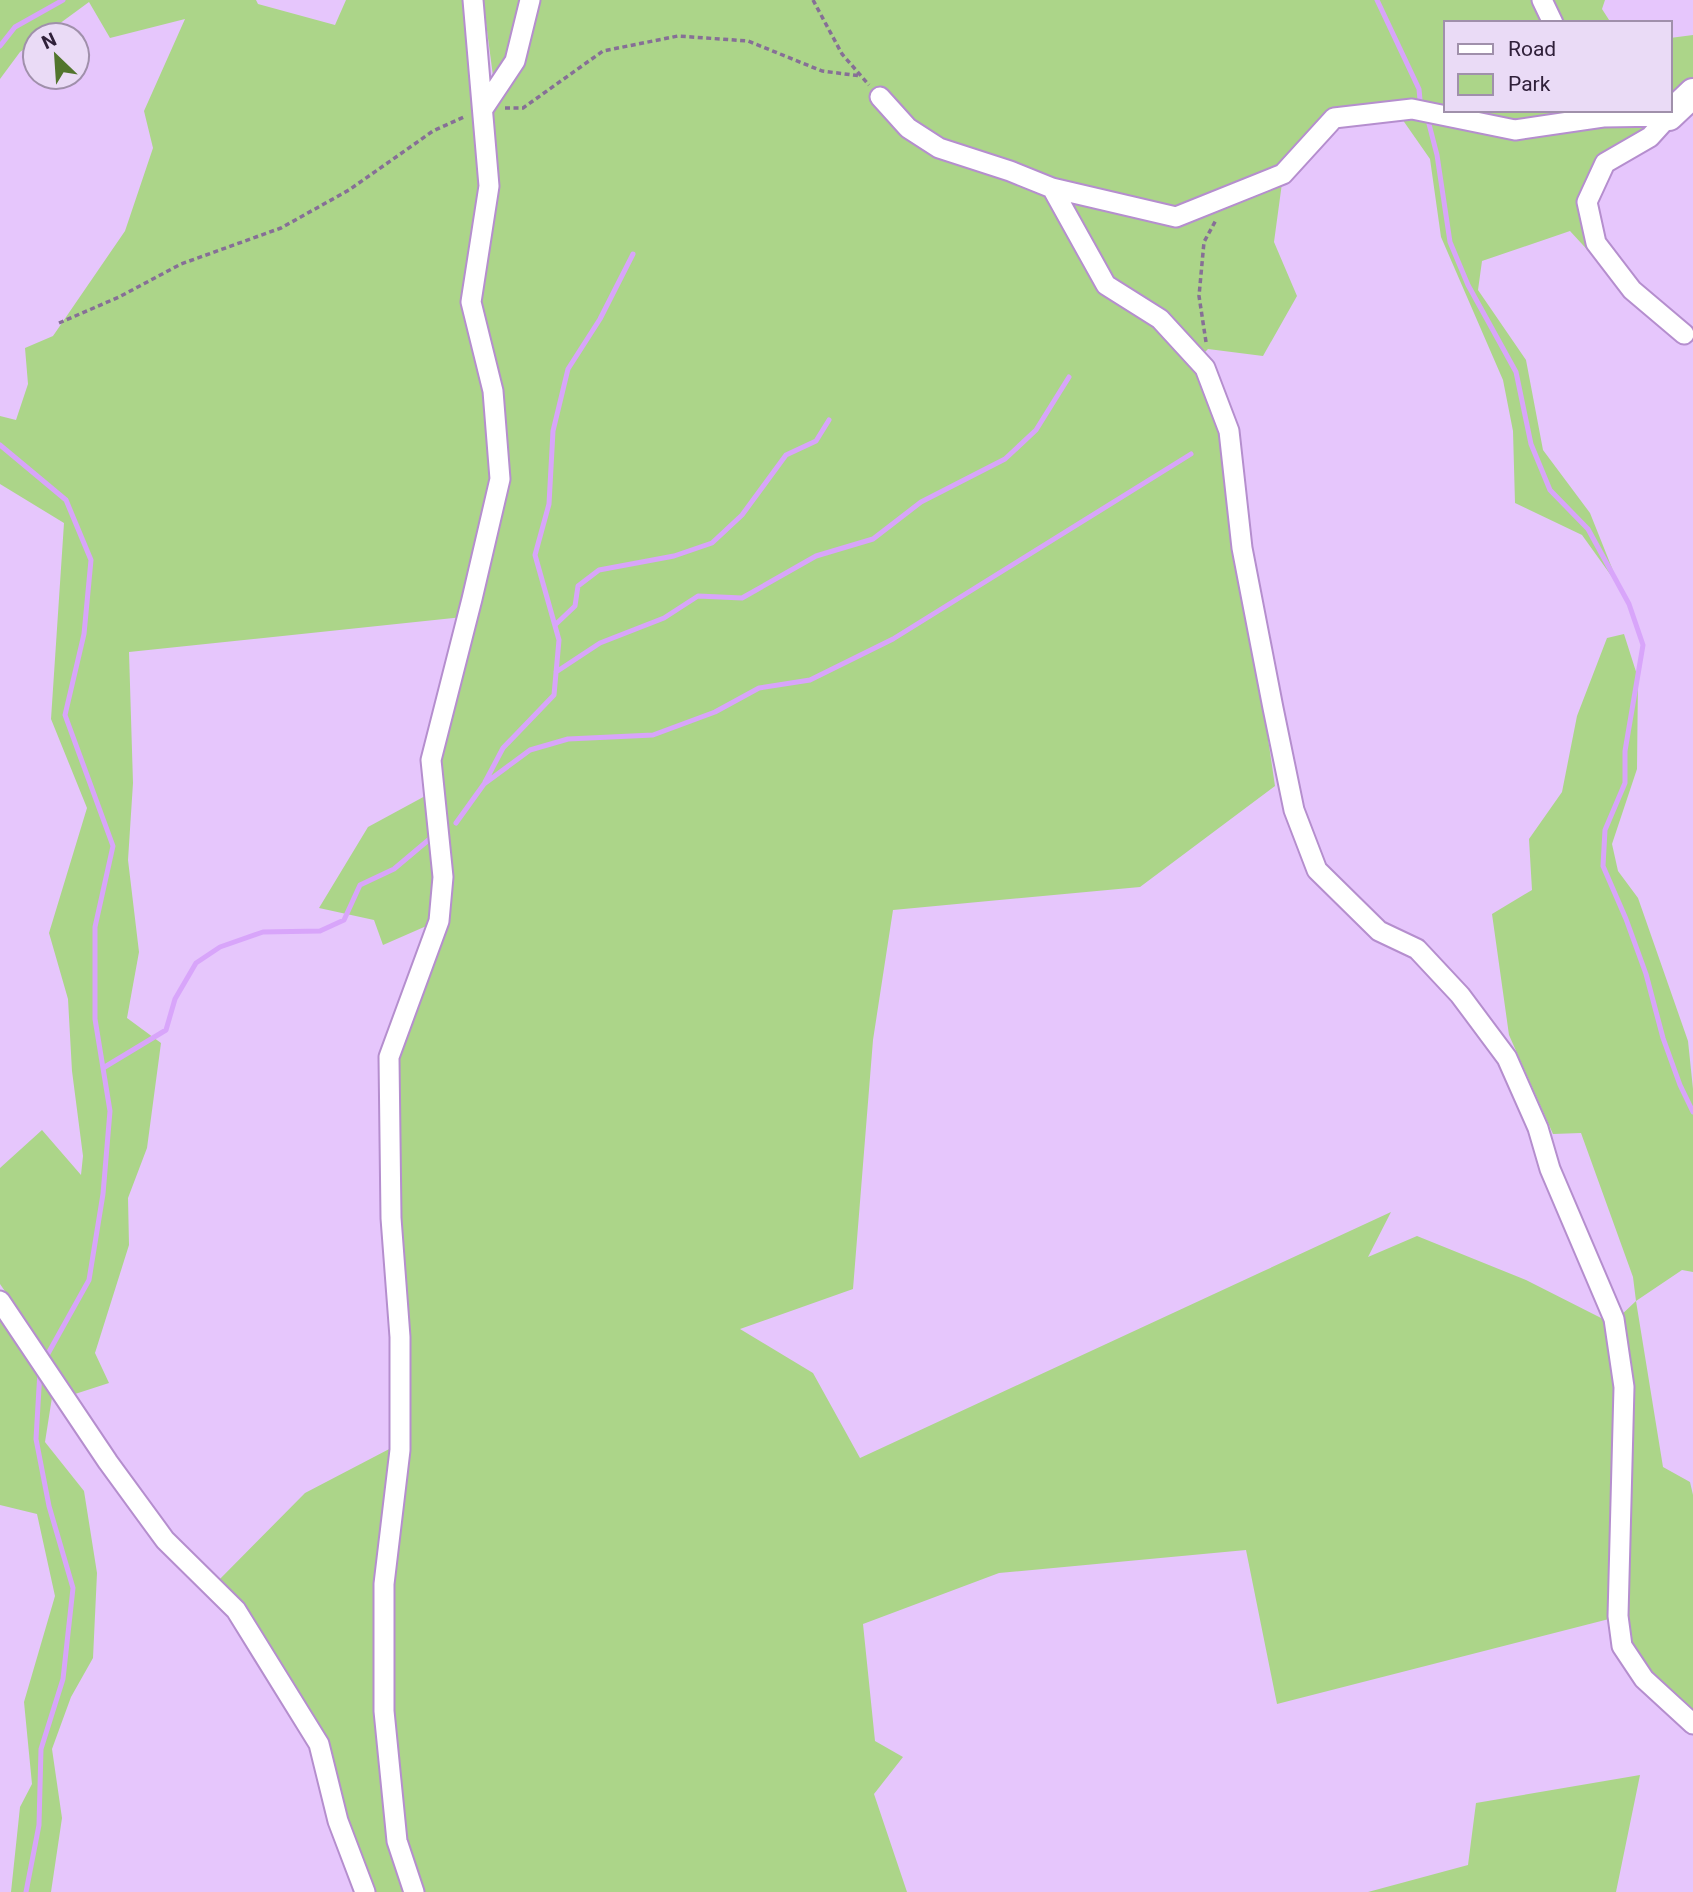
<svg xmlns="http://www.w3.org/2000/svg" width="1693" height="1892" font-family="Roboto,sans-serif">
	<rect width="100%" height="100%" fill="#e6c6fc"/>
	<!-- green -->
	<path fill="#acd589" d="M0,0h256l2,4 77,21 11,-25h122l15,187 -18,118 22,91 6,83 -30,138 -334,35 4,131 -5,77 11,92 -12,66 34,25 -14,105 -19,50 1,47 -34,108 14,30 -34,11 -75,-110v-116l42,-38 39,45 2,-19 -11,-85 -4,-72 -19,-66 38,-125 -36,-89 13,-196 -64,-39v-68l16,4 12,-36 -3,-36 28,-12 72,-105 28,-83 -9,-37 41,-92 -75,19 -21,-36 -45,33h-9v6l-15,11 -20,27z
		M483,0h40l-16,57 -14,19z
		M539,0h995l11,23h-99v87l-113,2 -53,56 -104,43 -122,-28 -150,-49 144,59 53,99 53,31 43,49 26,60 52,354 -135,101 -247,23 -20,130 -20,249 -113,40 73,44 47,85 531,-246 -23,45 49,-21 109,44 81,41 9,71 -7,227 -332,85 -31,-154 -247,23 -136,51 12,117 28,16 -29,37 33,98h-483l-17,-51 -14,-132 4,-651 52,-136 -11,-162 70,-279 -29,-179 11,-184 31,-54z
		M1551,0h54l-3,9 9,14h-49z
		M1693,35v47l-23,21v-65z
		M1447,110h150l-81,15z
		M1400,116l114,21 96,-14 45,-2 -74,80 12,55 -23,-25 -88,30 -4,29 48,70 17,90 47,63 30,75 -38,-53 -67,-32 -2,-72 -10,-51 -62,-143 -11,-78z
		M1282,183l-8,59 23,54 -34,60 -55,-7 -6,6 -92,-76 -47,-82 115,27z
		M1624,634l14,44 -1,91 -25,75 6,27 20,27 50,143 5,48v183l-11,-2 -46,31 27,166 27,15 3,13v222l-45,-42 -19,-31 -6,-30 -5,-296 18,-17 -3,-24 -52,-144 -28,1 -44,-99 -17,-121 40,-24 -3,-51 33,-47 15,-76 30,-78z
		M427,795l8,80 -4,49 -48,21 -9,-25 -55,-12 49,-81z
		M0,1312l53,79 -8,51 39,49 13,82 -4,85 -22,39 -19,52 10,69 -11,74h-40l9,-85 12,-23 -8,-82 31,-106 -18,-82 -37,-9z
		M395,1446l-17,137 30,309h-36l-26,-71 -23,-80 -108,-157 90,-91z
		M1640,1775l-24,117h-248l100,-27 8,-62z"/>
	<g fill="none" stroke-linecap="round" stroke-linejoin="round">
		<!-- stream -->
		<path stroke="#d8a5fa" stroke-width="5" d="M1377,0l42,89 1,11
			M0,46l15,-19 48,-27
			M1429,124l8,31 13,87 18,43 48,87 15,72 19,46 38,39 41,75 14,41 -18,106v32l-20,47 -2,36 23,53 20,55 17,64 17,47 13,27
			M0,445l66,55 25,60 -7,74 -19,81 48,131 -18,81v92l15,92 -7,83 -14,86 -44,79
			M555,625l20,-19 3,-20 21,-16 75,-14 38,-13 30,-28 44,-60 30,-14 13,-21
			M556,672l44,-29 64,-25 34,-22 44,2 74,-42 57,-17 48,-37 84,-43 31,-29 33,-53
			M485,782l18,-34 51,-53 5,-55 -24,-85 14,-51 4,-73 15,-62 32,-50 33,-65
			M456,823l28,-39 46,-34 38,-11 85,-4 62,-23 44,-24 51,-8 83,-41 298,-185
			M103,1068l63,-38 9,-31 21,-36 24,-16 43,-15 57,-1 24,-11 16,-35 34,-16 38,-32
			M26,1892l13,-67 2,-76 22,-70 10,-91 -24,-82 -13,-67 4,-68"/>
		<!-- street casing -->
		<g stroke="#b58ece" stroke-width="23">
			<path id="street" d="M1542,0l11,23
				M880,97l28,31 31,20 71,23 42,17 124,29 107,-43 51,-56 78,-9 103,21 88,-13 66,-1
				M483,109l32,-48 15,-61
				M1669,116l-19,21 -45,26 -18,39 9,41 36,47 52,44
				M1052,188l54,97 54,34 45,49 24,63 13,117 31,160 21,102 23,60 62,61 38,18 43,46 47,63 31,70 12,41 64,150 10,68 -6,229 4,30 22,33 49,45
				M0,1301l108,161 57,78 71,70 83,134 19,77 27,71
				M414,1892l-17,-51 -13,-130v-127l16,-134v-113l-9,-119 -2,-161 50,-136 4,-44 -12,-117 41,-161 28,-120 -7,-88 -22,-89 18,-116 -16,-186"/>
		</g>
		<!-- secondary casing -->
		<g stroke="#b58ece" stroke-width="32">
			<path id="secondary" d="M1669,116l24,-23"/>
		</g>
		<!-- path -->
		<path stroke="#866f96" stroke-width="3.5" stroke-dasharray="5 3.5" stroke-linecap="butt" d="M813,0l29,54 27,31
			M505,108h18l80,-57 75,-15 70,5 74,30 39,5
			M59,323l60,-26 62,-33 100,-36 68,-38 84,-59 31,-14
			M1206,342l-7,-46 5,-54 12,-22"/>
		<!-- street -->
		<use href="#street" stroke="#fff" stroke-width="19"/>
		<!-- secondary -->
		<use href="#secondary" stroke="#fff" stroke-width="28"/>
	</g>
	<!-- legend -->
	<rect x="1444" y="21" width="228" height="91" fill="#eadbf6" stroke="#a090ab" stroke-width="2"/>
	<rect x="1458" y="44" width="35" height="10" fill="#ffffff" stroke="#a090ab" stroke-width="2"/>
	<text x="1508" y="56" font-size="21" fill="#30203a">Road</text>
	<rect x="1458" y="74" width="35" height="21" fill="#acd589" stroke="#a090ab" stroke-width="2"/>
	<text x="1508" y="91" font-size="21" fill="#30203a">Park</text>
	<!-- north arrow -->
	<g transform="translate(56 56) rotate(335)"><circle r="33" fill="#eadbf6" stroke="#a090ab" stroke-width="2"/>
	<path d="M0-5L12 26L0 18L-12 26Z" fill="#52752d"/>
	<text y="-10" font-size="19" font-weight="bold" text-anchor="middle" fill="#30203a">N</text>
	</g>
</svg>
